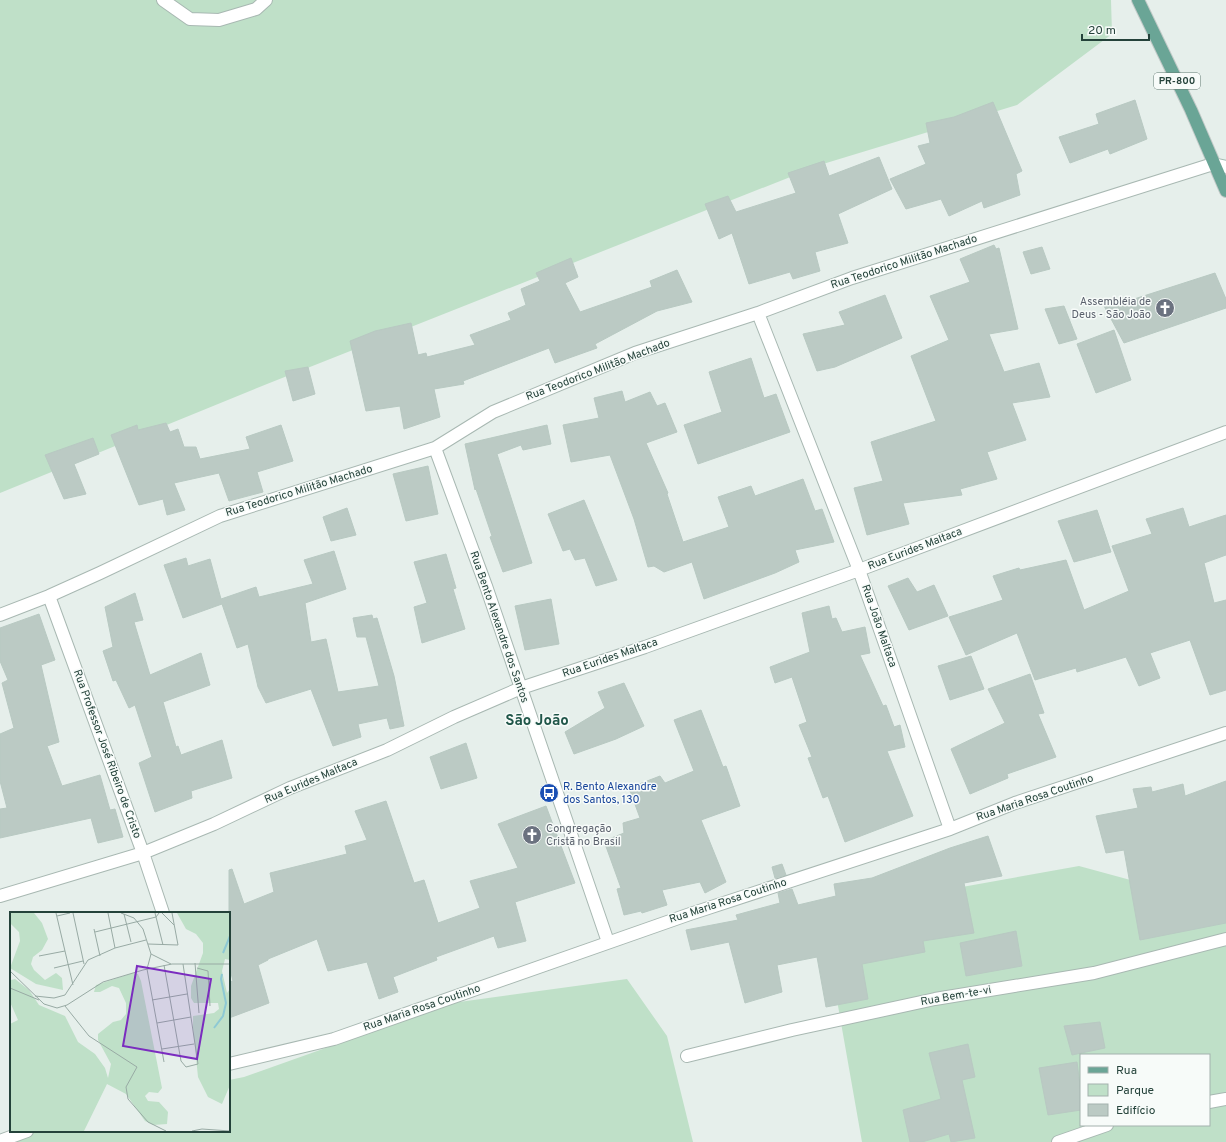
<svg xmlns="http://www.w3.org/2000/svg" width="1226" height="1142" font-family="Overpass,sans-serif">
	<rect width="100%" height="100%" fill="#e6efeb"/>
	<!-- green -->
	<path fill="#bfe0c8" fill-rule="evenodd" d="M0,0h1111l1,34 -95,71 -194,59 -556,220 -267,109z
		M1079,866l147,40v236h-364l-34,-193 67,-50zM1081,1055h128v70h-128z
		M627,979l40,57 26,106h-693v-8l12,-3h217v-51l15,-3 208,-74z"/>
	<!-- building -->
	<path fill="#bbcac4" stroke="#b8c9c2" d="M1135,100l12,39 -37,15 -2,-5 -38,14 -11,-26 40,-13 -3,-10z
		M993,102l29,69 -6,3 4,21 -36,13 -2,-7 -33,15 -8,-17 -35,10 -16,-30 36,-15 -8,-18 12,-3 -4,-20 28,-6z
		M879,157l13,32 -54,25 10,29 -33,9 5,19 -27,8 -3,-7 -41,12 -17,-51 -13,6 -14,-35 23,-8 8,16 60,-19 -8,-20 36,-12 5,15z
		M994,245l2,4 3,-1 19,81 -29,5 15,38 35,-9 11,34 -38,6 14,37 -39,12 10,27 -37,10 2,6 -59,8 6,21 -42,11 -13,-47 29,-7 -12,-39 65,-21 -25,-65 38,-16 -19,-44 40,-14 -10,-23z
		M1042,247l8,22 -19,5 -8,-22z
		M571,258l7,19 -13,6 15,29 72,-25 -2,-6 27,-11 15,32 -35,9 -62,33 2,4 -42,15 -6,-15 -86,33 1,3 -30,5 6,28 -36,12 -4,-23 -34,5 -16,-70 25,-10 36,-8 7,32 8,-2 1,4 48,-12 -5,-10 41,-15 -3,-7 18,-8 -5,-16 19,-8 -4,-8z
		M1215,273l11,26v9l-102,35 -21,-39 20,-6 5,3z
		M885,295l17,43 -67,29 -18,4 -14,-37 42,-9 -6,-13z
		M1064,306l13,33 -18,5 -14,-35z
		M1114,330l17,50 -35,13 -19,-49z
		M751,358l13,40 12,-4 14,38 -92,32 -14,-39 38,-13 -13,-40z
		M308,367l7,27 -22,7 -8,-30z
		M622,391l3,11 25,-10 7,14 8,-3 12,29 -31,11 22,50 -1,1 16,48 46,-15 -11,-30 33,-11 4,10 48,-17 12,32 7,-2 12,33 -39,8 4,12 -24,11 -71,26 -12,-37 -28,10 -10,-6 -6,1 -14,-48 -24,-64 -39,7 -8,-37 36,-7 -5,-20z
		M166,423l4,9 8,-3 6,18h12l4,12 50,-10 -4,-12 35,-12 12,36 -36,11 6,20 -34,9 -10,-28 -45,10 11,27 -18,5 -4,-16 -24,6 -28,-70 26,-10 1,5z
		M547,425l4,19 -28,6 -2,-5 -24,9 35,109 -29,9 -13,-35 2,-1 -16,-47 -1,1 -10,-46z
		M93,438l6,16 -25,10 12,30 -22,5 -19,-44z
		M428,466l10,48 -32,7 -13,-47z
		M584,500l33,80 -21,6 -11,-28 -10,2 -5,-11 -7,2 -15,-37z
		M347,508l9,27 -25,6 -8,-24z
		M1183,508l6,19 37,-12v40l-22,8 10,40 12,-3v90l-16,5 -20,-55 -40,13 10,25 -21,8 -13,-29 -49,15 -1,-4 -41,12 -18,-47 -51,22 -17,-38 54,-17 -10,-24 26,-8 1,2 46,-10 18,50 45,-19 -17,-45 40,-12 -6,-15z
		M1097,510l14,42 -37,10 -16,-41z
		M334,551l12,38 -41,14 6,39 15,-3 12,53 41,-6 -13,-49h-9l-4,-19 19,-3 1,4 4,-1 17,58 10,50 -14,3 -3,-11 -29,6 3,13 -28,9 -22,-57 -45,14 -8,-16 -10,-43 -11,4 -15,-44 -39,14 -19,-53 22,-7 2,8 22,-7 11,40 35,-12 3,10 54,-13 -9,-24z
		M446,554l10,34 -3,1 12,40 -43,14 -8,-36 13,-4 -13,-41z
		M908,578l9,14 17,-7 14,31 -39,14 -21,-44z
		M135,593l8,27 -9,2 16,53 51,-22 9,32 -47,17 13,45 2,-1 3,9 41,-15 10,38 -41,13 1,7 -37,14 -16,-49 13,-6 -17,-52 -6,3 -13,-28 -3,1 -10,-30 10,-4 -8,-40z
		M551,599l8,45 -34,6 -10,-44z
		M829,606l3,13 4,-1 6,14 23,-5 5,26 -10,2 23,51 3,-1 8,22 6,-2 5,22 -18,4 26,65 -68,26 -17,-46 -5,2 -15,-40 4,-1 -13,-32 8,-3 -15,-45 -17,6 -5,-16 40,-15 -8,-39z
		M39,614l16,46 -14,5 18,77 -12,4 15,40 38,-11 10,35 5,-1 8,28 -25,6 -7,-25 -91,20v-29l7,-1 -7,-27v-47l14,-6 -12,-45 6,-3 -8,-19v-33z
		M971,656l13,33 -34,11 -12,-34z
		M1030,674l14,39 -6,1 18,43 -49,17 1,4 -38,16 -19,-45 54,-26 -17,-34z
		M624,683l20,43 -28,13 -42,15 -9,-22 40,-24 -7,-16z
		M701,710l22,57 3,-1 14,40 -39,14 25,62 -21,11 -5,-11 -38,8 5,15 -25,8 -1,-2 -17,4 -7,-26 4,-1 -17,-47 20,-8 -1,-10 17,-5 -11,-30 31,-12 5,7 29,-12 -20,-51z
		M466,743l11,35 -36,11 -11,-32z
		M1226,781v142l-86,17 -16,-90 -18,3 -10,-37 42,-8 -5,-19 18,-2 1,5 31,-8 2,12z
		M386,801l28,82 10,-3 14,43 42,-15 -10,-27 48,-13 -20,-44 48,-18 29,77 -60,19 11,39 -28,7 -4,-12 -58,21 1,3 -44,17 5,15 -19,7 -12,-37 -39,9 -11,-32 -49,20v1l-10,5 11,38 -40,15v-36l4,-1 -4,-16v-95l3,-1 12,35 30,-12 -4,-19 77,-19 -2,-8 22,-6 -12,-29z
		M988,836l14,40 -38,7 10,50 -51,8 2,11 -63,12 6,35 -42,8 -9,-50 -40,8 5,27 -37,11 -16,-61 -38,8 -5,-20 52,-10 -2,-5 44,-12 -2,-10 14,-4 6,16 38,-9 -2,-12 38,-6 78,-30z
		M782,864l4,11 -11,3 -3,-11z
		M1016,931l6,35 -56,10 -6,-33z
		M1100,1022l5,26 -33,7 -8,-29z
		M968,1044l7,33 -13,3 13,58 -24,4 -2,-8 -27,8h-12l-7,-32 38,-11 -12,-46z
		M1077,1062l4,31v17l-33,5 -9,-47z"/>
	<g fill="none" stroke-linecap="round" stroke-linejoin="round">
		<!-- lane casing -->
		<g stroke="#a8b8b2" stroke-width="14">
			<path id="lane" d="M163,0l27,19 29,1 37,-11 10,-9"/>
		</g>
		<!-- street casing -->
		<g stroke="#a8b8b2" stroke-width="14">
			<path id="street" d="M758,313l101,257 91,259
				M435,448l51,138 122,356
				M49,596l94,257 20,60
				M0,615l49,-19 51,-23 120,-57 215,-68 58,-36 142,-59 123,-40 94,-35 361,-114
				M0,896l143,-43 71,-29 76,-36 97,-38 67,-33 67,-29 124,-41 214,-77 367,-138
				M687,1056l105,-26 143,-31 159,-26 132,-34
				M229,1064l105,-25 356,-125 260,-85 65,-26 211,-70
				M1209,1102l17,-3
				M0,1141l27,-10
				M1058,1142l49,-17"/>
		</g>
		<!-- secondary casing -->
		<g stroke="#a4bbb3" stroke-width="14">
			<path id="secondary" d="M1213,164l13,3"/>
		</g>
		<!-- primary casing -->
		<g stroke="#c2cac8" stroke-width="14">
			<path id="primary" d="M1138,0l53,110 35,81"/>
		</g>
		<!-- lane -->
		<use href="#lane" stroke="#fff" stroke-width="12"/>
		<!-- street -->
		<use href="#street" stroke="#fff" stroke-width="12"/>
		<!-- secondary -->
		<use href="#secondary" stroke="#fff" stroke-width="12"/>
		<!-- primary -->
		<use href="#primary" stroke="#6aa596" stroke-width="12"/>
	</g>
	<!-- icons -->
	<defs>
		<g id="church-disc" transform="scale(1)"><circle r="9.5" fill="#6b7280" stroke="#f7fbf9"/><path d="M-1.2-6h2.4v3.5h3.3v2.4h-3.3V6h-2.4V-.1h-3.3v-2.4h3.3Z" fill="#fff"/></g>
		<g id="bus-disc" transform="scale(1)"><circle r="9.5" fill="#1a4fb4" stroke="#f7fbf9"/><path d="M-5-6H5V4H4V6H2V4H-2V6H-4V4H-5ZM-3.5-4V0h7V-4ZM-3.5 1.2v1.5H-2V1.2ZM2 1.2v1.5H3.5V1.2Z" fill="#fff"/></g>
	</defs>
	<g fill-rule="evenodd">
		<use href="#church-disc" x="1165" y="308"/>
		<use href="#bus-disc" x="549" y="793"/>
		<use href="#church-disc" x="532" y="835"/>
	</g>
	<g text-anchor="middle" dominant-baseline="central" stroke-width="3" stroke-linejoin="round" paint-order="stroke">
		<!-- shield labels -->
		<rect fill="#f7fbf9" stroke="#637a73" stroke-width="1" x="1154" y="73" width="46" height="16" rx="3"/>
		<g font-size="10" font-weight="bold" fill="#24423a">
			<text x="1177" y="81">PR-800</text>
		</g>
		<!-- street labels -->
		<g font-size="11" fill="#24423a" stroke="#f7fbf9">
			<text transform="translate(904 262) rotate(-18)">Rua Teodorico Militão Machado</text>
			<text transform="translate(598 370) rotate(-21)">Rua Teodorico Militão Machado</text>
			<text transform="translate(299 491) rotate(-17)">Rua Teodorico Militão Machado</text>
			<text transform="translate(915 549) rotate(-21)">Rua Eurides Maltaca</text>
			<text transform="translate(879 626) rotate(71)">Rua João Maltaca</text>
			<text transform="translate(499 627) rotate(71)">Rua Bento Alexandre dos Santos</text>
			<text transform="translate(610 658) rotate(-19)">Rua Eurides Maltaca</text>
			<text transform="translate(107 754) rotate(70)">Rua Professor José Ribeiro de Cristo</text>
			<text transform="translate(311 781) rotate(-23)">Rua Eurides Maltaca</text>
			<text transform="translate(1035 798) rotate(-19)">Rua Maria Rosa Coutinho</text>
			<text transform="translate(728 901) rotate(-18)">Rua Maria Rosa Coutinho</text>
			<text transform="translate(956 996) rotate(-10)">Rua Bem-te-vi</text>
			<text transform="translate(422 1008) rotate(-19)">Rua Maria Rosa Coutinho</text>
		</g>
		<!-- worship labels -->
		<g font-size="11" fill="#5b616d" stroke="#f7fbf9" text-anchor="end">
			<text x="1151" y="302">Assembléia de<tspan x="1151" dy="13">Deus - São João</tspan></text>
			<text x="546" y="829" text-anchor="start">Congregação<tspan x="546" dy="13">Cristã no Brasil</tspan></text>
		</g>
		<!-- transit labels -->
		<g font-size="11" fill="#164399" stroke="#f7fbf9" text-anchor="start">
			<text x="563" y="787">R. Bento Alexandre<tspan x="563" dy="13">dos Santos, 130</tspan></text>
		</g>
		<!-- district labels -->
		<g font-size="15" font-weight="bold" fill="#1f5548" stroke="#f7fbf9">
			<text x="537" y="721">São João</text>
		</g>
	</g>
	<!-- overview -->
	<g transform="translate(10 912)">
		<rect width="220" height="220" fill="#e6efeb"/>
		<path d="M0,1h24l8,10 6,16 -6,11 -9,7 -2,7 3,6 11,10 11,-7 6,5 1,12 -27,-6 -26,-16 10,-27 -1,-9 -9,-9zM167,1h53v47l-5,-1 -3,12 5,22 3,-4v96l-8,19 -14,-7 -10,-20 -5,-49v-12l21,-3 5,-4 -1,-6h-24l-3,-5v-12l12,-33v-10l-7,-9 -10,-5zM123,61l5,1 3,7 21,107 -4,5 -9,-1 -4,4 3,5 11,1 9,10 -1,12 -14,1 -8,-4 -19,-27 -19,-10 -23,47h-74v-107l8,-4 -8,-18 1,-22 4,-1 14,11 10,15 26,11 13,26 17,12 10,14 3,10 3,-14 -13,-24v-6l15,-12 8,-2 5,-6v-11l-7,-15 -7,-2 -12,6h-6l2,-7z" fill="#bfe0c8"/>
		<path fill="none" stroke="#8ec9d4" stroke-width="2" d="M213,41l7,-17M204,116l9,-12 3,-13 -5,-24 1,-5"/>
		<path fill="none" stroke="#98aaa4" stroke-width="1" d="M46,1l17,72M63,1l11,51M98,1l7,35M111,1l13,5 9,11 8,25 -4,15M145,1l8,32M152,1l12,12M114,2l7,28M47,4l13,-3M84,17l6,27M85,20l61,-15 3,-4M138,32l30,1 -6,-32M141,42l20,10M29,44l26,-5M185,51l4,50M154,53l17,96 5,6 12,-3 -15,-100M44,56l29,-7M187,56l11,3 2,35M137,57l17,93M0,59l34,33 13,4 10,-3 36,-23 40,-12 29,-6h58M0,76l29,12M25,84l19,2 11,-3 23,-35 27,-12 31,-8M142,88l35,-6M55,94l24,30 48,31 -11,20 2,12 20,23 18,9M147,111l34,-6M152,137l32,-5M182,219l10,-2 28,2"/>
		<path fill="#7b2cbf" fill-opacity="0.15" stroke="#7b2cbf" stroke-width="2" d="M127,54l74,13 -14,80 -74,-13z"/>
		<rect width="220" height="220" fill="none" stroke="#24423a" stroke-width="2"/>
	</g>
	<!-- legend -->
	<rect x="1080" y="1054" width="130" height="72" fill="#f7fbf9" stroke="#a3b1ad"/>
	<rect x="1088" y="1067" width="20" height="6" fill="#6aa596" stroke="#a3b1ad"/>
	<text x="1116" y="1074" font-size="12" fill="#24423a">Rua</text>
	<rect x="1088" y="1084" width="20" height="12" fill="#bfe0c8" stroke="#a3b1ad"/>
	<text x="1116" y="1094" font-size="12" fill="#24423a">Parque</text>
	<rect x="1088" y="1104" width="20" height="12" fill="#bbcac4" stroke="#a3b1ad"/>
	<text x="1116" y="1114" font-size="12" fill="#24423a">Edifício</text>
	<!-- scale -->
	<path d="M1082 34v6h67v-6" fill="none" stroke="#24423a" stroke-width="2"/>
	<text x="1088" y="34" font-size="12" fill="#24423a" stroke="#f7fbf9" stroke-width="3" paint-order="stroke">20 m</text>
</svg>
